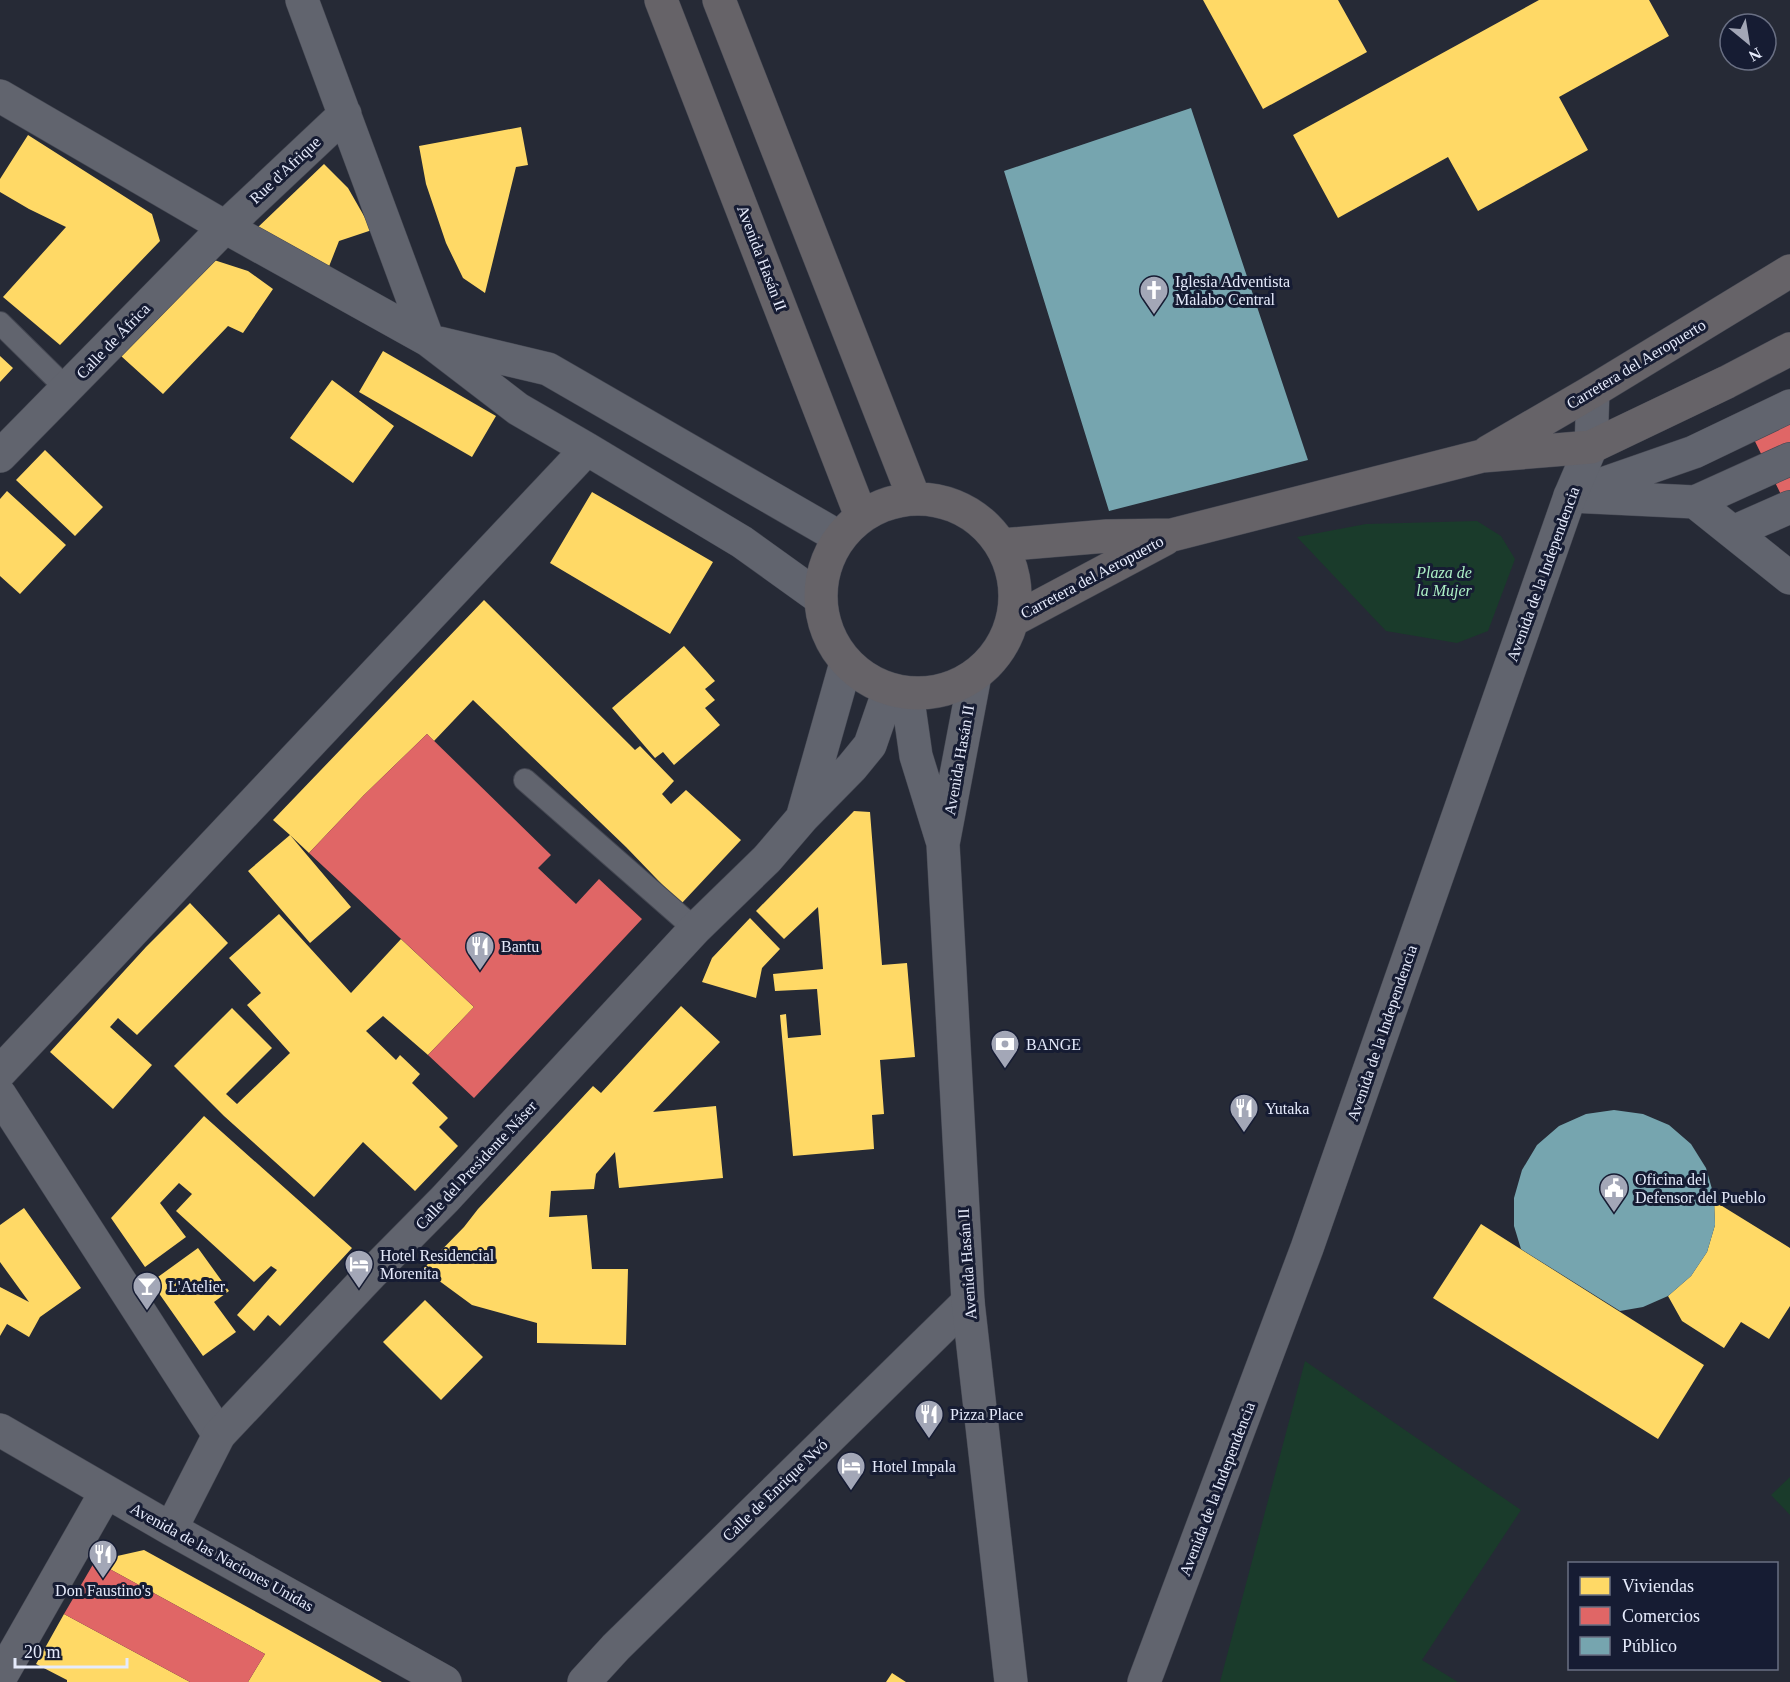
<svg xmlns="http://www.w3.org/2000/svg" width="1790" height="1682" font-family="'Times New Roman',serif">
	<rect width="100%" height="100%" fill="#262a36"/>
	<!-- green -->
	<path fill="#1a3b2b" d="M1477,521l24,15 14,23 -27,72 -31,12 -71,-12 -89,-94 69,-13z
		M1305,1361l216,149 -99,150 36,22h-238z
		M1790,1477v38l-19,-20z"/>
	<!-- homes -->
	<path fill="#ffd966" d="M1203,0h135l29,52 -104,57z
		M1539,0h110l20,36 -110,61 29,53 -110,61 -30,-54 -110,61 -45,-83z
		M521,127l7,38 -12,2 -31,126 -22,-15 -17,-35 -20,-59 -7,-38z
		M28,135l124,79 8,27 -100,104 -57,-48 63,-70 -37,-18 -29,-17v-13z
		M324,164l24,24 24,42 -33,11 -11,28 -73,-39z
		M214,260l34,11 25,18 -30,44 -15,-7 -65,68 -42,-38z
		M383,351l113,65 -24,41 -113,-65z
		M0,356l13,12 -13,14z
		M332,380l62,46 -41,57 -63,-45z
		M45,450l58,57 -28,29 -59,-56z
		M7,491l59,54 -46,49 -20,-18v-77z
		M592,492l121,70 -43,72 -120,-71z
		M484,600l151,150 5,-4 34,35 -12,13 9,10 15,-14 55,50 -60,64 -55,-57 -153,-147 -39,41 -7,-7 -63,61 -55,58 -19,-18 61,72 -41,36 -62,-72 42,-36 -17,-15z
		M684,646l31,35 -10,8 10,11 -10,8 15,17 -46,40 -11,-13 -8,6 -43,-50z
		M854,811l16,1 12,153 25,-2 8,94 -35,3 4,54 -12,1 2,34 -81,7 -13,-141 6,-1 2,24 33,-3 -4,-46 -42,2 -2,-17 50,-5 -5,-62 -34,32 -28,-28z
		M190,903l38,40 -91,92 -19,-17 -8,9 42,38 -39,44 -63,-57 96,-105z
		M279,914l72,79 50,-54 73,68 -46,48 -45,-39 -17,15 30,29 4,-5 20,19 -8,9 36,35 -9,9 19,19 -43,45 -52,-49 -49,55 -90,-81 -50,-50 58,-58 40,40 -46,46 11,10 53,-51 -43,-48 14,-12 -32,-35z
		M750,918l30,31 -18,19 -6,30 -54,-16 10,-24z
		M681,1006l39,36 -67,70 63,-6 7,72 -104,10 -4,-36 -19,22 -2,15 -43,2 -2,26 38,-2 5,54h36l-2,76 -89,-2v-20l-65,-18 -49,-36 41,-42 14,-18 115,-123 8,7z
		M204,1116l148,132 -72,78 -12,-11 -14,16 -17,-16 40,-45 -6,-4 -17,16 -78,-71 16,-17 -13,-11 -19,20 26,34 -41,30 -34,-49z
		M1714,1201l76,47v58l-21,33 -28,-17 -17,26 -42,-27 -14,-25 23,-20 16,-24 8,-27z
		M24,1208l57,80 -41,29 -11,20 -22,-13 -7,12v-49l29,15 -29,-40v-37z
		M1481,1224l223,141 -46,74 -225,-141z
		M198,1248l31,43 -15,11 22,30 -33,24 -52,-74z
		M425,1300l58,57 -42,43 -58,-58z
		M144,1550l136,75 102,57h-134l17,-28 -170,-93z
		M64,1614l126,68h-123v-2l-31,-16z
		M892,1673l14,9h-20z"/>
	<!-- shops -->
	<path fill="#e06666" d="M1790,416v97l-44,-90z
		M427,734l124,121 -13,13 38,36 23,-25 43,40 -168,179 -46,-43 46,-48 -165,-154 55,-58z
		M95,1561l170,93 -17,28h-58l-126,-68z"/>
	<!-- public -->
	<path fill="#76a5af" d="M1191,108l117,352 -199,51 -105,-340z
		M1614,1110l29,4 26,11 22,19 15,24 8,28 1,29 -8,27 -16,24 -23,20 -25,11 -23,4 -99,-62 -7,-23v-28l8,-28 15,-25 22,-19 27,-12z"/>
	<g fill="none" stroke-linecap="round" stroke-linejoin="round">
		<!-- lane casing -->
		<g stroke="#444752" stroke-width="24">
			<path id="lane" d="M0,323l66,65
				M525,780l170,149"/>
		</g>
		<!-- street casing -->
		<g stroke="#444752" stroke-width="34">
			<path id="street" d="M302,0l126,340
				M0,96l225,131 203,113 90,69 69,40 155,93 78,56
				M439,343l109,26 291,168
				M0,456l225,-229 120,-113
				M1585,490l109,-38 96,-46
				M1570,496l125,6 95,76
				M1695,502l95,-43
				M1733,532l57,-25
				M0,1072l587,-623
				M0,1095l219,340
				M584,1682l32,-35 352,-345"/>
		</g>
		<!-- secondary casing -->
		<g stroke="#444752" stroke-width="34">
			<path id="secondary" d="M975,675l-32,169 25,458 43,380
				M907,693l9,63 26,84
				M803,815l43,-152
				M0,1430l171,99 274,153
				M171,1529l48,-94 152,-161 74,-75 250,-270 72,-70 36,-42 49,-50 18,-22 19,-55
				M0,1678l106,-186
				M1144,1682l163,-434 263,-752 21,-49 2,-56"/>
		</g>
		<!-- primary casing -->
		<g stroke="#444752" stroke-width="34">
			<path id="primary" d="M661,0l200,516
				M719,0l195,498
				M1488,452l105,-61 197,-120
				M821 596a97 97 0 1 1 194 0a97 97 0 1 1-194 0Z
				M1002,545l105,-9 65,-1 310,-79 109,-9 136,-65 63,-33
				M1013,620l152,-81"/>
		</g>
		<!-- lane -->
		<use href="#lane" stroke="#61646e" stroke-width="22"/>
		<!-- street -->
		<use href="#street" stroke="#61646e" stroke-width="33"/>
		<!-- secondary -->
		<use href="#secondary" stroke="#61646e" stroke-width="33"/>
		<!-- primary -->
		<use href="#primary" stroke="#666368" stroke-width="33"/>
	</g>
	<!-- icons -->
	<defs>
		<g id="church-pin" transform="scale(1.5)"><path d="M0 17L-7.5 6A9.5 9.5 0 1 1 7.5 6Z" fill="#a3a7b7" stroke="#161c33"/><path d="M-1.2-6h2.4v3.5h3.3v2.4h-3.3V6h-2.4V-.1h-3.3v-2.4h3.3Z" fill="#fff"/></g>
		<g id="restaurant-pin" transform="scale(1.5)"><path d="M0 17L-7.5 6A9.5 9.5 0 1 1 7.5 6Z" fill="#a3a7b7" stroke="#161c33"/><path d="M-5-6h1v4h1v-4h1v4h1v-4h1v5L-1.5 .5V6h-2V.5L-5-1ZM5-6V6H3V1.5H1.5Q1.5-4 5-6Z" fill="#fff"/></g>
		<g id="bank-pin" transform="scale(1.5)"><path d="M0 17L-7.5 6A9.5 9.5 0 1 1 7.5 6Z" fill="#a3a7b7" stroke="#161c33"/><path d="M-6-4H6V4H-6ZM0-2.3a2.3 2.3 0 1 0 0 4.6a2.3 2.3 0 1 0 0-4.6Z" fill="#fff"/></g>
		<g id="civic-pin" transform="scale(1.5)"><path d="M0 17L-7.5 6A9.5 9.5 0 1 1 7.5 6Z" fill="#a3a7b7" stroke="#161c33"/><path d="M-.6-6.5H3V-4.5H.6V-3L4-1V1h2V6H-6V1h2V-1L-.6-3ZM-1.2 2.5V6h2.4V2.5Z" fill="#fff"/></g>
		<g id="hotel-pin" transform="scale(1.5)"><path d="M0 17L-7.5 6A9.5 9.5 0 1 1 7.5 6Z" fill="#a3a7b7" stroke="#161c33"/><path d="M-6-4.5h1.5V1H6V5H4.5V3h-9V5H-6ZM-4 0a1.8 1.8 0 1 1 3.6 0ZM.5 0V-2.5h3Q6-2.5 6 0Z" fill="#fff"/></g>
		<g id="bar-pin" transform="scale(1.5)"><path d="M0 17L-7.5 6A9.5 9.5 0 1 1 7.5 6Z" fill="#a3a7b7" stroke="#161c33"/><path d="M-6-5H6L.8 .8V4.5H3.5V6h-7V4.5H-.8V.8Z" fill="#fff"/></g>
	</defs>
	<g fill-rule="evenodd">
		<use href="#church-pin" x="1154" y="290"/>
		<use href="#restaurant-pin" x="480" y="946"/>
		<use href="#bank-pin" x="1005" y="1044"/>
		<use href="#restaurant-pin" x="1244" y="1108"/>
		<use href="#civic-pin" x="1614" y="1188"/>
		<use href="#hotel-pin" x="359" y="1264"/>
		<use href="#bar-pin" x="147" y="1286"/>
		<use href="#restaurant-pin" x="929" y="1414"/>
		<use href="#hotel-pin" x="851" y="1466"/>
		<use href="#restaurant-pin" x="103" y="1554"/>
	</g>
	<g text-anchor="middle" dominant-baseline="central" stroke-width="6" stroke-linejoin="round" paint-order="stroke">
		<!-- street labels -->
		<g font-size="16" fill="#e6ebfc" stroke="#161c33">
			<text transform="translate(285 170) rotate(-43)">Rue d'Afrique</text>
			<text transform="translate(762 258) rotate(69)">Avenida Hasán II</text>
			<text transform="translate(113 341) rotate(-46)">Calle de África</text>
			<text transform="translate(1636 364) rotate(-31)">Carretera del Aeropuerto</text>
			<text transform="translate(1543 574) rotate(-70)">Avenida de la Independencia</text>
			<text transform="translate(1092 577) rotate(-28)">Carretera del Aeropuerto</text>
			<text transform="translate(959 760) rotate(-80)">Avenida Hasán II</text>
			<text transform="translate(1382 1033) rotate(-71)">Avenida de la Independencia</text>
			<text transform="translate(476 1165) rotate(-47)">Calle del Presidente Náser</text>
			<text transform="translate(967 1264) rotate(-94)">Avenida Hasán II</text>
			<text transform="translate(1217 1489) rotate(-69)">Avenida de la Independencia</text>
			<text transform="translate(775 1490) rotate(-44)">Calle de Enrique Nvó</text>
			<text transform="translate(222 1557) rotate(29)">Avenida de las Naciones Unidas</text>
		</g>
		<!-- poi labels -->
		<g font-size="16" fill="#e6ebfc" stroke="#161c33" text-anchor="start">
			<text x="1175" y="281">Iglesia Adventista<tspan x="1175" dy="18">Malabo Central</tspan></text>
			<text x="501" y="946">Bantu</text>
			<text x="1026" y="1044">BANGE</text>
			<text x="1265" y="1108">Yutaka</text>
			<text x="1635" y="1179">Oficina del<tspan x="1635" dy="18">Defensor del Pueblo</tspan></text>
			<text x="380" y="1255">Hotel Residencial<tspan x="380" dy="18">Morenita</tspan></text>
			<text x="168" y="1286">L'Atelier</text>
			<text x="950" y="1414">Pizza Place</text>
			<text x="872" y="1466">Hotel Impala</text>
			<text x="103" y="1590" text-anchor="middle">Don Faustino's</text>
		</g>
		<!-- park labels -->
		<g font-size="16" font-style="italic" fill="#adf1c6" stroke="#161c33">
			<text x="1444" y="572">Plaza de<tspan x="1444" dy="18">la Mujer</tspan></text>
		</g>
	</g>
	<!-- legend -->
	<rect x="1568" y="1562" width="210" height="108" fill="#161c33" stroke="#696f83" stroke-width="1.5"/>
	<rect x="1580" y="1577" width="30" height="18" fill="#ffd966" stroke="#696f83" stroke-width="1.5"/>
	<text x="1622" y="1592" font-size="18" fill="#e6ebfc">Viviendas</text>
	<rect x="1580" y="1607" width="30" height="18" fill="#e06666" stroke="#696f83" stroke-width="1.5"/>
	<text x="1622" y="1622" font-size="18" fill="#e6ebfc">Comercios</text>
	<rect x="1580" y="1637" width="30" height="18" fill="#76a5af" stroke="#696f83" stroke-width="1.5"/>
	<text x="1622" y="1652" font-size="18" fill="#e6ebfc">Público</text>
	<!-- north arrow -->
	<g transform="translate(1748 42) rotate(150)"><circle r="28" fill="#161c33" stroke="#696f83" stroke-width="1.5"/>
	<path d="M0-4.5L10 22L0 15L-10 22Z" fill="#a3a7b7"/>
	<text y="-9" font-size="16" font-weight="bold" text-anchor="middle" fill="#e6ebfc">N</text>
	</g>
	<!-- scale -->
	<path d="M15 1658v9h112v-9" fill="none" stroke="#e6ebfc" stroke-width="3"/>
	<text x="24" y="1658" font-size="18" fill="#e6ebfc" stroke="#161c33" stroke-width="4.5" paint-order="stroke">20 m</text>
</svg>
